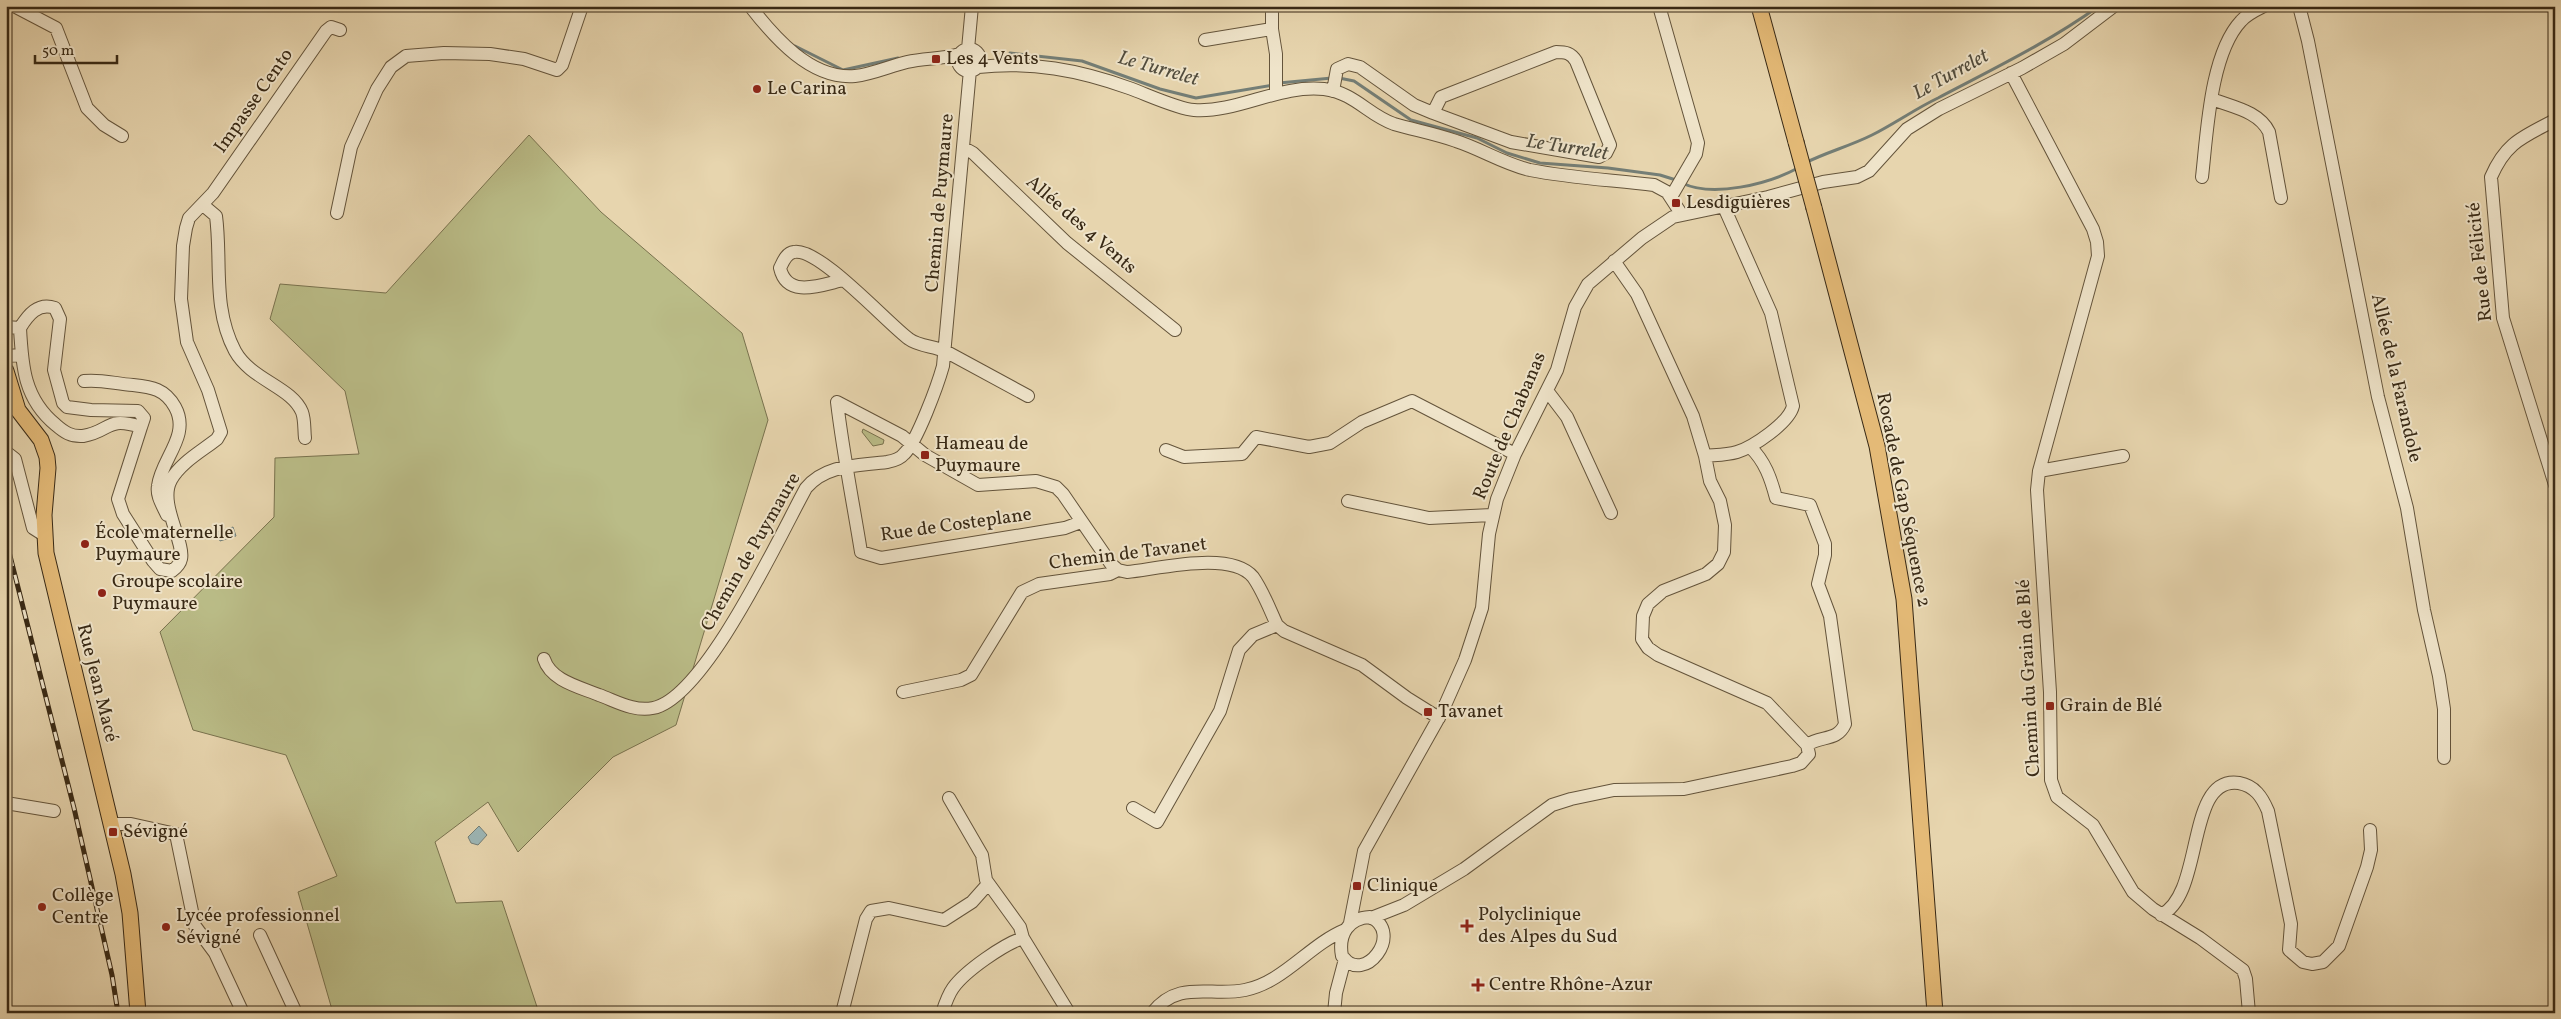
<svg xmlns="http://www.w3.org/2000/svg" width="2561" height="1019" font-family="Vollkorn,serif">
	<rect width="100%" height="100%" fill="#e7d5ae"/>
	<filter id="stains"><feTurbulence type="fractalNoise" baseFrequency=".004" numOctaves="4"/><feColorMatrix values="0 0 0 0 .2 0 0 0 0 .09 0 0 0 0 .02 0 0 0 .5 -.17"/></filter>
	<radialGradient id="worn" r=".72"><stop offset=".6" stop-color="#630" stop-opacity="0"/><stop offset="1" stop-color="#630" stop-opacity=".3"/></radialGradient>
	<!-- green -->
	<path fill="#babc87" stroke="#79724e" d="M529,135l72,77 141,121 26,87 -92,305 -63,32 -95,95 -30,-50 -53,40 21,61 46,-2 37,112h-206l-35,-121 39,-16 -51,-121 -93,-25 -33,-98 114,-115 1,-59 84,-4 -14,-63 -75,-72 10,-35 106,9z
		M863,429l21,11 -1,4 -10,2 -11,-14z"/>
	<!-- water -->
	<path fill="#9cb6b6" stroke="#747e76" d="M233,527l3,9 -16,5 -3,-9z
		M479,826l8,9 -9,10 -7,-2 -3,-6z"/>
	<g fill="none" stroke-linecap="round" stroke-linejoin="round">
		<!-- stream -->
		<path stroke="#747e76" stroke-width="3" d="M795,46l48,24 55,-12
			M1010,53l72,8 78,28 36,9 77,-13
			M1339,78l15,3 57,39 66,18 30,15 33,10 68,5 52,7 16,5
			M1279,83l53,-5
			M1805,163c22,-11 45,-17 67,-28 22,-11 43,-26 66,-37 55,-29 111,-56 161,-92
			M1682,183c31,15 86,1 116,-15"/>
		<!-- minor casing -->
		<g stroke="#64543b" stroke-width="14">
			<path id="minor" d="M14,6l42,22 31,80 17,17 18,11
				M750,6c24,31 61,74 105,70 18,-2 35,-10 52,-14 18,-4 36,-3 53,-8
				M1272,6v23
				M1659,6l39,137 -2,11 -25,43
				M2299,6l9,35 70,356 29,111 17,102 15,66 5,33v49
				M1205,40l67,-11 4,25v40
				M968,49l4,-43
				M958 60a11 11 0 1 1 22 0a11 11 0 1 1-22 0Z
				M978,67c53,-6 101,3 151,21 17,6 49,21 65,22 44,3 86,-26 130,-21 31,4 44,26 70,35 21,6 42,10 62,17 25,8 48,23 74,29 40,8 83,10 124,15l13,7 15,23
				M2011,73l82,156 4,13 1,14 -59,215 -2,19 13,202 1,88 6,17 36,28 40,67 20,17 47,29 43,32 3,9 3,34
				M1333,91l4,-22 11,-5 12,3 54,38 19,8 78,29 88,15 7,-4 4,-8 -34,-84c-5,-8 -10,-9 -20,-9l-115,45 -8,16
				M2212,99c20,8 47,12 57,33l12,66
				M2555,120c-32,17 -49,22 -64,57l12,141 52,167
				M964,148l9,5 94,90 108,87
				M2202,177c5,-43 8,-123 39,-156 6,-7 15,-11 23,-15
				M203,205l13,11c6,45 -4,92 19,135 16,29 57,36 67,61 3,8 2,18 3,26
				M337,213l14,-66 26,-58 14,-22 15,-11 38,-3 46,1 34,5 33,11 5,-5 20,-59
				M843,280c-22,5 -56,19 -63,-12 3,-6 6,-15 14,-16 25,-5 93,71 115,87 9,7 24,7 36,12l83,45
				M6,327l14,1c2,38 4,71 36,97 8,7 15,12 27,11 29,-5 22,-20 58,-9l-23,72 5,15 30,47 7,8 12,2c4,-3 8,-7 9,-12 4,-17 -23,-56 -10,-79 9,-17 31,-29 46,-41l4,-7 -13,-42 -21,-48 -6,-43 2,-53 3,-18 3,-10 24,-25 113,-162 5,-4 9,3
				M20,328c8,-13 18,-26 35,-20l5,11 -6,51 9,33 4,4 24,3 47,1 6,7 -3,9
				M6,356l16,-1
				M84,381c17,-2 32,3 49,4 19,2 32,4 42,22 16,29 -14,52 -17,79 -2,10 5,20 9,29
				M1548,392l19,25 44,96
				M1750,447c15,14 21,32 26,51l34,7 15,39v11l-7,29 12,32 15,108c-8,18 -24,11 -38,21
				M1166,450l18,7 58,-3 14,-17 53,10 21,-4 32,-21 50,-21 103,53
				M6,452l9,7 18,69 11,7
				M1705,456c10,-1 22,-1 32,-4 16,-5 52,-29 56,-46l-22,-93 -47,-106
				M2039,471l84,-15
				M1348,501l81,17 63,-3
				M1081,522l-16,6 -184,30 -20,-6c-8,-50 -18,-99 -24,-150l65,34 23,19 53,30 58,-4 20,6 7,7 48,70 7,6
				M544,659c7,22 36,28 55,36 17,6 35,17 54,13 52,-10 127,-173 153,-220 20,-24 52,-22 81,-26 6,-1 13,-3 17,-8 13,-12 34,-70 39,-88l27,-296
				M903,692l58,-12 10,-5 51,-83 17,-8 71,-10 8,-4 9,2c31,-3 104,-22 126,5 10,14 17,33 24,48l7,6 78,34 45,33 32,20
				M949,798l33,57 4,25 34,47 3,11 46,75
				M6,803l48,8
				M1133,808l24,14 63,-111 19,-61 14,-15 24,-10
				M111,824h20l45,10 19,92 20,27 28,60
				M2161,915c44,-21 24,-140 78,-132 16,3 23,14 29,28l23,113 -2,26 14,12 9,2 11,-2 16,-16 28,-79 4,-17 -1,-20
				M1370,917c35,15 -6,70 -28,39 -4,-21 6,-38 28,-39z
				M1371,918l33,-13 60,-36 88,-64 19,-6 43,-9 70,-1 108,-23 9,-3 8,-9 -2,-9 -40,-42 -109,-48 -10,-7 -6,-9 1,-23 5,-12 15,-13 43,-17 12,-10 6,-12 1,-27 -5,-24 -10,-20 -5,-25 -12,-40 -56,-122 -23,-33
				M1350,923l14,-72 78,-139 23,-52 17,-52 7,-74 8,-35 18,-45 42,-84 18,-63 13,-23 54,-46 31,-21 95,-20 55,-15 34,-5 12,-6 38,-42 32,-20 83,-41 42,-24 50,-38
				M260,935l36,78
				M842,1013l24,-94 5,-8 18,-3 55,12 28,-18 16,-18
				M942,1013c3,-9 6,-18 11,-25 12,-17 51,-44 70,-50
				M1152,1013c27,-34 58,-16 93,-23 39,-8 64,-45 100,-60
				M1334,1013l2,-20 9,-34"/>
		</g>
		<!-- major casing -->
		<g stroke="#382915" stroke-width="17">
			<path id="major" d="M1759,6l37,136
				M1814,208l63,238 27,153 31,414
				M6,371l12,39 23,30 6,17 1,11 -4,47 2,38 77,321 7,39 8,100"/>
		</g>
		<!-- minor -->
		<use href="#minor" stroke="#efe4ca" stroke-width="12"/>
		<!-- major -->
		<use href="#major" stroke="#e4ba77" stroke-width="15"/>
		<!-- rail casing -->
		<g stroke="#382915" stroke-width="5">
			<path id="rail" d="M6,540l68,268 38,167 6,38"/>
		</g>
		<!-- rail -->
		<use href="#rail" stroke="#efe4ca" stroke-width="3" stroke-dasharray="9" stroke-linecap="butt"/>
		<!-- major-bridge casing -->
		<g stroke="#382915" stroke-width="17" stroke-linecap="butt">
			<path id="major-bridge" d="M1796,142l18,66"/>
		</g>
		<!-- major-bridge -->
		<use href="#major-bridge" stroke="#e4ba77" stroke-width="15"/>
	</g>
	<!-- markers -->
	<g fill="#8f2418" stroke="#efe4ca" stroke-width="2">
		<rect x="931" y="54" width="10" height="10" rx="2.5"/>
		<circle cx="757" cy="89" r="5"/>
		<rect x="1671" y="198" width="10" height="10" rx="2.5"/>
		<rect x="920" y="450" width="10" height="10" rx="2.5"/>
		<circle cx="85" cy="544" r="5"/>
		<circle cx="102" cy="593" r="5"/>
		<rect x="2045" y="701" width="10" height="10" rx="2.5"/>
		<rect x="1423" y="707" width="10" height="10" rx="2.5"/>
		<rect x="108" y="827" width="10" height="10" rx="2.5"/>
		<rect x="1352" y="881" width="10" height="10" rx="2.5"/>
		<circle cx="42" cy="907" r="5"/>
		<path d="M1464.5 918.5h5v5h5v5h-5v5h-5v-5h-5v-5h5z"/>
		<circle cx="166" cy="927" r="5"/>
		<path d="M1475.5 977.5h5v5h5v5h-5v5h-5v-5h-5v-5h5z"/>
	</g>
	<g text-anchor="middle" dominant-baseline="central" stroke-width="4" stroke-linejoin="round" paint-order="stroke">
		<!-- poi labels -->
		<g font-size="19" fill="#382915" stroke="#efe4ca" text-anchor="start">
			<text x="946" y="59">Les 4 Vents</text>
			<text x="767" y="89">Le Carina</text>
			<text x="1686" y="203">Lesdiguières</text>
			<text x="935" y="444">Hameau de<tspan x="935" dy="22">Puymaure</tspan></text>
			<text x="95" y="533">École maternelle<tspan x="95" dy="22">Puymaure</tspan></text>
			<text x="112" y="582">Groupe scolaire<tspan x="112" dy="22">Puymaure</tspan></text>
			<text x="2060" y="706">Grain de Blé</text>
			<text x="1438" y="712">Tavanet</text>
			<text x="123" y="832">Sévigné</text>
			<text x="1367" y="886">Clinique</text>
			<text x="52" y="896">Collège<tspan x="52" dy="22">Centre</tspan></text>
			<text x="1478" y="915">Polyclinique<tspan x="1478" dy="22">des Alpes du Sud</tspan></text>
			<text x="176" y="916">Lycée professionnel<tspan x="176" dy="22">Sévigné</tspan></text>
			<text x="1489" y="985">Centre Rhône-Azur</text>
		</g>
		<!-- street labels -->
		<g font-size="19" fill="#382915" stroke="#efe4ca">
			<text transform="translate(254 101) rotate(-55)">Impasse Cento</text>
			<text transform="translate(940 203) rotate(-85)">Chemin de Puymaure</text>
			<text transform="translate(1081 225) rotate(41)">Allée des 4 Vents</text>
			<text transform="translate(2480 262) rotate(-96)">Rue de Félicité</text>
			<text transform="translate(2396 378) rotate(77)">Allée de la Farandole</text>
			<text transform="translate(1510 426) rotate(-67)">Route de Chabanas</text>
			<text transform="translate(1903 500) rotate(79)">Rocade de Gap Séquence 2</text>
			<text transform="translate(956 525) rotate(-8)">Rue de Costeplane</text>
			<text transform="translate(751 552) rotate(-60)">Chemin de Puymaure</text>
			<text transform="translate(1128 554) rotate(-7)">Chemin de Tavanet</text>
			<text transform="translate(2029 678) rotate(-93)">Chemin du Grain de Blé</text>
			<text transform="translate(97 683) rotate(76)">Rue Jean Macé</text>
		</g>
		<!-- water labels -->
		<g font-size="20" font-style="italic" fill="#514c3d" stroke="#efe4ca">
			<text transform="translate(1158 69) rotate(16)">Le Turrelet</text>
			<text transform="translate(1951 75) rotate(-29)">Le Turrelet</text>
			<text transform="translate(1567 148) rotate(9)">Le Turrelet</text>
		</g>
	</g>
	<!-- margin -->
	<rect width="2561" height="1019" fill="none" stroke="#e7d5ae" stroke-width="25"/>
	<rect x="8" y="8" width="2546" height="1004" fill="none" stroke="#382915" stroke-width="2.5"/>
	<rect x="12" y="12" width="2536" height="994" fill="none" stroke="#382915"/>
	<!-- scale -->
	<path d="M35 55v8h82v-8" fill="none" stroke="#382915" stroke-width="2.5"/>
	<text x="42" y="55" font-size="15" fill="#382915" stroke="#efe4ca" stroke-width="4" paint-order="stroke">50 m</text>
	<rect width="100%" height="100%" filter="url(#stains)"/>
	<rect width="100%" height="100%" fill="url(#worn)"/>
</svg>
